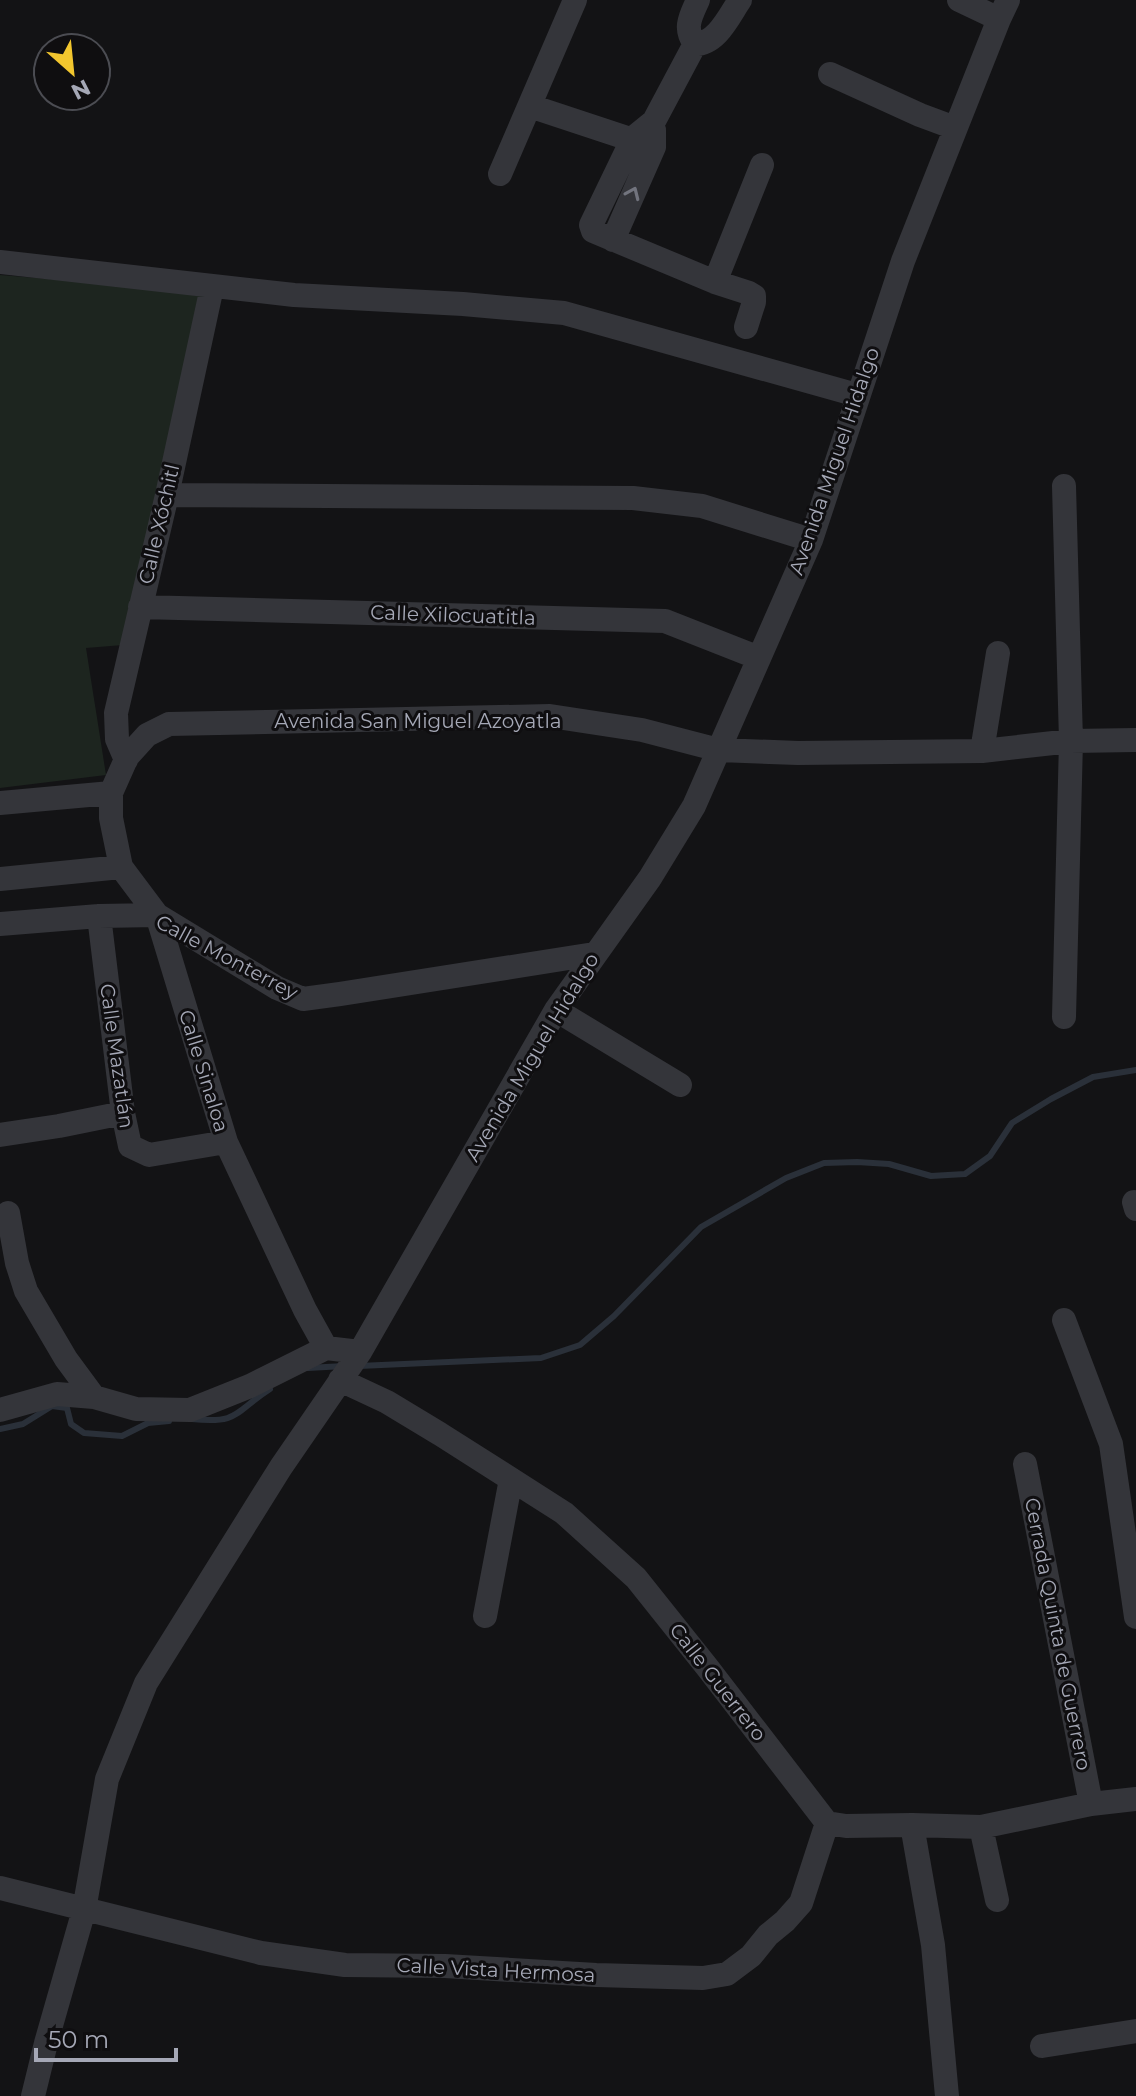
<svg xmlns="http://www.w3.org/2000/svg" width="1136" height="2096" font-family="Montserrat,sans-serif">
	<rect width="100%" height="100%" fill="#131315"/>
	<!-- green -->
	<path fill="#1d251f" d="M0,275l207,17 -84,353 -37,3 20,127 -106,13z"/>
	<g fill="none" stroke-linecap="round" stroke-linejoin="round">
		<!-- stream -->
		<path stroke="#2a3039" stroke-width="6" d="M359,1366l182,-8 39,-13 34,-29 87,-89 85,-49 38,-15 33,-1 32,2 42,12 34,-2 25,-18 22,-33 39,-24 42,-22 43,-7
			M308,1368l36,-2
			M192,1419c48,5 42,-7 78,-30
			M0,1429l23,-5 29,-18 15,2 4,16 13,9 38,3 26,-13 21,-2"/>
		<!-- minor -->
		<path stroke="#34353a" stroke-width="24" d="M959,0l40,19
			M695,44l-41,77 -21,17 -42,87 2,6 122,51 34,11 5,3v6l-8,25
			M695,44c22,0 34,-28 45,-44
			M695,44c-12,-16 -4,-28 3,-44
			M830,74l90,41 35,13
			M530,106l124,41
			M500,174l75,-174
			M613,240l41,-93v-17
			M0,262l294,33 169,9 101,9 293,82
			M715,282l47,-117
			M167,495l466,3 69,8 109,34
			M140,607l525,14 94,37
			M982,751l16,-98
			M126,760l-9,-21 -1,-26 51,-218 45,-208
			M0,803l111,-10
			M0,879l121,-12
			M99,916l24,197 7,33 19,9 77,-13
			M0,924l99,-8 58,-1 120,73 26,11 37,-5 254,-40
			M556,1010l124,75
			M1064,1017l7,-276 -7,-255
			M0,1135l59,-9 64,-13
			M1134,1202l2,7
			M8,1213l9,50 9,28 40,68 28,38
			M1064,1320l47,124 25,173
			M360,1352l-34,-4 -21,-38 -79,-168 -69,-227 -36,-48 -10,-49v-25l16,-36 20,-22 22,-11 381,-8 92,14 77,20 79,3 184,-2 89,-10 65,-1
			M340,1380l47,22 53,32 124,79 72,65 71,89 120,156 19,3 66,-1 69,2 110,-23 45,-5
			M0,1410l57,-16 37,3 42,12 54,1 60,-24 76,-38
			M1025,1464l66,340
			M485,1616l26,-137
			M912,1825l21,120 14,151
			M981,1827l16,73
			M0,1888l261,65 84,12 100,1 151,9 107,3 24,-4 24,-18 17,-21 17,-14 16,-18 26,-80
			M1042,2046l94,-15
			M33,2096l13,-53 38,-133 23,-131 39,-96 135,-216 79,-115 196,-342 94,-132 44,-72 117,-266 92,-279 96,-242 9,-19"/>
	</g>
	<!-- one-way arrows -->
	<defs><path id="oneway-chevron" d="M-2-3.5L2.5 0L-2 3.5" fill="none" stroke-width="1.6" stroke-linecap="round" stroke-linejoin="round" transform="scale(2)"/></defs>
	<use stroke="#72747e" href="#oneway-chevron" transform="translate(633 193) rotate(-66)"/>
	<g text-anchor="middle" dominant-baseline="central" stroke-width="6" stroke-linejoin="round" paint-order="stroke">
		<!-- street labels -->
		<g font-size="20" fill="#a5a8b6" stroke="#0f0e10">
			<text transform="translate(834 461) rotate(-71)">Avenida Miguel Hidalgo</text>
			<text transform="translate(159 524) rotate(-77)">Calle Xóchitl</text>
			<text transform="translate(453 615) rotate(2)">Calle Xilocuatitla</text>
			<text x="418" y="721">Avenida San Miguel Azoyatla</text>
			<text transform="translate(227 957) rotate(28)">Calle Monterrey</text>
			<text transform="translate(117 1056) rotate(82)">Calle Mazatlán</text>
			<text transform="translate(532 1057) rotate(-59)">Avenida Miguel Hidalgo</text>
			<text transform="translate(204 1071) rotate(73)">Calle Sinaloa</text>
			<text transform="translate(1058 1634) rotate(79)">Cerrada Quinta de Guerrero</text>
			<text transform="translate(718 1682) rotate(52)">Calle Guerrero</text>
			<text transform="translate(496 1970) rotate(3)">Calle Vista Hermosa</text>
		</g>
	</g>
	<!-- north arrow -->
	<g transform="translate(72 72) rotate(153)"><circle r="38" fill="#0f0e10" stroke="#4b4c52" stroke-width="2"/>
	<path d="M0-6L14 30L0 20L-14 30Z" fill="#f2c62e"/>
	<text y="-12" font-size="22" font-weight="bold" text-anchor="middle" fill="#a5a8b6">N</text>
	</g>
	<!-- scale -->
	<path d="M36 2048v12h140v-12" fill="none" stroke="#a5a8b6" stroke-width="4"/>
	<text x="48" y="2048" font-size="24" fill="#a5a8b6" stroke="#0f0e10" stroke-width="6" paint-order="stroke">50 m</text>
</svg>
